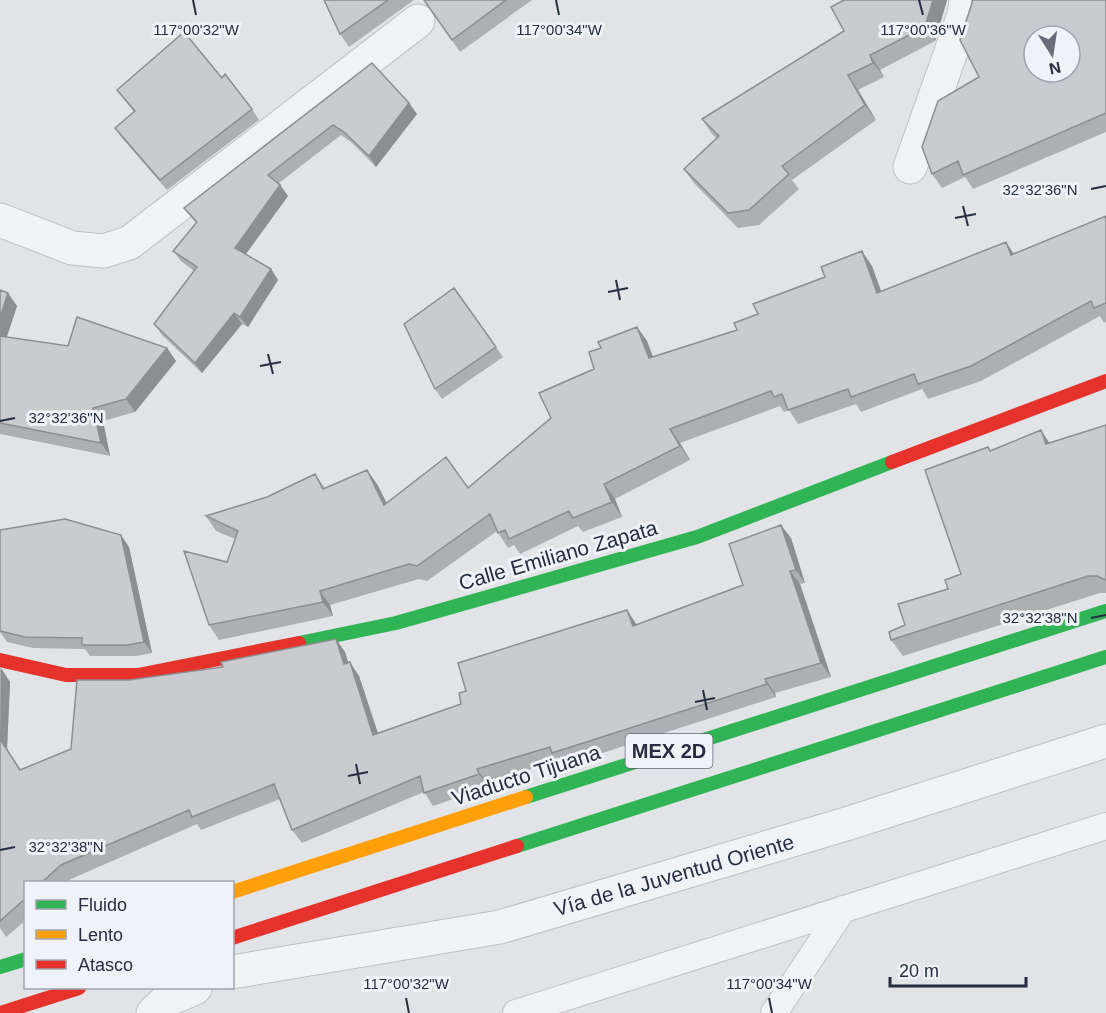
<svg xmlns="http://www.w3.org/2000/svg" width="1106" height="1013" font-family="Helvetica,sans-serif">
	<rect width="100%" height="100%" fill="#e2e3e7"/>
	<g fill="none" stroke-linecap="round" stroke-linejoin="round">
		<!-- lane casing -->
		<g stroke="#c0c1c5" stroke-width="28">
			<path id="lane" d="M516,1013l590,-187
				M774,1013l69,-104"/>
		</g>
		<!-- street casing -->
		<g stroke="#c0c1c5" stroke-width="35">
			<path id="street" d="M910,167l54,-152 2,-15
				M0,220l72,28 32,3 25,-8 289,-222
				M232,972l268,-45 346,-103 260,-83
				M153,1013l14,-13 28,-12"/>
		</g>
		<!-- lane -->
		<use href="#lane" stroke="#f1f2f4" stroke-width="26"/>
		<!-- street -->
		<use href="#street" stroke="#f1f2f4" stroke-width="33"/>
		<!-- fast -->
		<path stroke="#30b455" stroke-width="14" d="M299,643l97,-20 301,-86 195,-75
			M526,797l580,-186
			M517,846l589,-189
			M0,967l26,-8"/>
		<!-- slow -->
		<path stroke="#ff9f0a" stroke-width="14" d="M232,892l294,-95"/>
		<!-- jam -->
		<path stroke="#e5322d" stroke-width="14" d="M892,462l214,-81
			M0,660l66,15h72l161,-32
			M232,938l285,-92
			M0,1013l79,-25"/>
	</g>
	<!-- wall -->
	<path fill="#aeafb2" d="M324,0h90l-65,47 -9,-13z
		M424,0h108l-72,52z
		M947,0l-12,41 -55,29 4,7 -26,13 18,30 -84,60 7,9 -40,36 -21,3 -44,-45 -10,-14 32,-31 -4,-4 -10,-15 142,-88z
		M1106,0v132l-133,57 -8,-12 -23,11 -10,-14 47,-97 -7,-74z
		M372,63l37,40 8,11 -41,53 -24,-24 -11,-8 -62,48 9,13 -42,58 25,15 7,11 -30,47 -6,-3 -40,49 -40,-38 -8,-11 40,-53 -13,-10 -8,-10 23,-28 -12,-15z
		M222,78l30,31 7,11 -92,70 -45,-52 -7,-10 19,-16 -17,-22z
		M1106,216v106l-2,1 -4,-7 -119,65 -53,18 -6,-10 -61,23 -5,-8 -58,20 -9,-14 -5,2 -4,-6 -100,37 10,17 -75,39 7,18 -39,15 -5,-6 -58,28 -6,-9 -6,3 -11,-17 -70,50 -8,-2 -89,26 3,11 -114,24 -10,-15 18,-63 8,-23 -19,-8 -10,-15 61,-19 48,-23 10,14 52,-4 9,19 82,-15 83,-70 43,-49 7,-21 36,-21 10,14 6,16 84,-27 21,-16 114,-48 9,25 133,-38z
		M454,288l49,69 -61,42 -7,-10z
		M0,290l17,16 -10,31 61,9 99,2 9,13 -41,51 -32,9 7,35 -110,-22z
		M1106,425v168h-6l-197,63 -12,-16 14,-15 43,-36 13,-15 27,-127 3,4 58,-8z
		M781,525l10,13 14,45 -5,1 31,93 -56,16 1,4 -214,69 -4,-5 -71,22 1,4 -55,19 -9,-14 -122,51 -10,-13 -12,-31 -79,31 -4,-6 -126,55 -5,3h-40v38l-20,17 -6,-9v-260l10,14 -3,67 14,21 50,-21 58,-69 94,-13 113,-28 9,13 3,11 11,13 19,57 83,-29 5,-13 161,-81 10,15 106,-40z
		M0,530l129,17 23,106 -16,3h-46l-5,-7 -52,-1 -26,-6 -7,-10z"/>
	<!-- shaded-wall -->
	<path fill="#8d8e91" d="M933,0h14l-12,41 -10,-14z
		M870,55l10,15 4,7 -11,-14z
		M848,75l10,15 18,30 -11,-15z
		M409,103l8,11 -41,53 -7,-11z
		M280,185l8,11 -45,62 -8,-10z
		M1006,242l10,15 -5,-2z
		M862,251l10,15 15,42 -10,-15z
		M271,269l7,11 -30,47 -8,-10z
		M8,293l9,13 -14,42 -3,-5v-25z
		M234,313l8,11 -40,49 -7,-10z
		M637,327l10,14 12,32 -10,-15z
		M167,348l9,13 -41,51 -9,-13z
		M93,408l10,13 7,35 -9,-13z
		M670,429l10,14 10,17 -10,-14z
		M1041,430l11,17 -6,-3z
		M367,470l10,14 18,35 -11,-14z
		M604,484l11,15 7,18 -10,-15z
		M781,525l10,13 14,45 -9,-13z
		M121,535l8,12 23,106 -8,-11z
		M790,571l10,13 31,93 -10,-14z
		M320,591l10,14 3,11 -10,-14z
		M627,610l9,14 6,16 -9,-14z
		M336,639l9,13 8,26 -9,-14z
		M350,662l9,14 24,73 -10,-14z
		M1,668l9,14 -3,67 23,34 -30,-44z
		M765,679l10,14 1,4 -9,-13z
		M477,769l10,14 1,4 -9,-13z"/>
	<!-- building -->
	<path fill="#cacbcf" stroke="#8d8e91" stroke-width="1.5" fill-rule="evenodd" d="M324,0h64l-48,34z
		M424,0h82l-54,40z
		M844,0h89l-8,27 -55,28 3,8 -25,12 17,30 -83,61 7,8 -40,36 -21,3 -44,-44 35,-33 -17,-17 142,-88 -13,-24z
		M972,0h134v113l-143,62 -5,-14 -26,13 -10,-27 16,-46 41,-24 -19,-37 12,-37zM1034,36h36v36h-36z
		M184,32l38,46 3,-4 27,35 -92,71 -45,-52 20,-17 -18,-21z
		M372,63l37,40 -40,53 -25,-24 -11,-7 -65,50 12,10 -45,63 36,21 -31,48 -6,-4 -39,50 -41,-39 43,-57 -24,-16 24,-29 -13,-14z
		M1106,216v87l-12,5 -3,-7 -120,65 -53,18 -4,-10 -63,23 -3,-8 -60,21 -6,-16 -8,3 -3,-6 -101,38 10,17 -76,38 8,18 -39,16 -4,-7 -60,28 -4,-9 -7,3 -8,-19 -73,52 -8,-2 -89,27 3,11 -114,23 -25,-74 43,11 11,-31 -32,-15 61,-19 48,-23 8,15 44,-19 17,35 62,-48 22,31 83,-70 -12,-25 55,-24 -5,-17 12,-4 -3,-6 39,-15 12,31 88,-28 -3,-7 24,-9 -5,-10 72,-27 -4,-10 41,-16 15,42 129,-51 5,13z
		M454,288l42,59 -61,42 -31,-65z
		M0,290l8,3 -8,25z
		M77,317l90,31 -41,51 -33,9 8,35 -101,-20v-87l68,10z
		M1106,425v155l-9,-4h-9l-197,64 -2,-8 16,-7 -7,-21 50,-15 -3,-9 16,-6 -36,-104 63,-23 2,4 51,-21 5,14z
		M65,519l56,16 23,107 -16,3h-46v-7l-57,-1 -25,-6v-101z
		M781,525l15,45 -6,1 31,92 -56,16 2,5 -215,69 -2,-6 -73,22 2,5 -55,19 -4,-17 -128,54 -18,-46 -82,33 -3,-7 -128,55 -19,17h-16v16l-26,23v-182l20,31 51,-21 6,-69h52l94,-13 -2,-5 115,-23 8,25 6,-2 23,73 88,-31 -2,-11 7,-2 -8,-28 169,-53 6,16 110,-41 -14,-41z"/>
	<!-- ticks -->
	<path fill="none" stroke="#272e42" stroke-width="2" d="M193,0l3,15M556,0l3,15M919,0l4,15M1091,189l15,-3M963,206l5,20M955,218l21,-4M616,280l4,20M608,292l20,-4M268,354l5,20M260,366l21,-4M0,421l15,-3M1091,618l15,-3M703,690l4,20M695,702l20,-4M356,764l4,20M348,776l20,-4M0,850l15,-3M406,998l3,15M769,998l3,15"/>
	<g text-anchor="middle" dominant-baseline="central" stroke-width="6" stroke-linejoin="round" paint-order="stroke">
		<!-- shield labels -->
		<rect fill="#eff2f7" stroke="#636978" stroke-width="1.5" x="625.5" y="734" width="87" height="34" rx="4.5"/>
		<g font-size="20" font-weight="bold" fill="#272e42">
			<text x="669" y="751">MEX 2D</text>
		</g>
		<!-- street labels -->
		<g font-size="21" fill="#272e42" stroke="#eff2f7">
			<text transform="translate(558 555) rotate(-16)">Calle Emiliano Zapata</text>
			<text transform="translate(526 775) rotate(-18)">Viaducto Tijuana</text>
			<text transform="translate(674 875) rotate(-16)">Vía de la Juventud Oriente</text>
		</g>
	</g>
	<g font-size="15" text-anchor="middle" fill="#272e42" stroke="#eff2f7" stroke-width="6" stroke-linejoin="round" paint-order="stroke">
		<text x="196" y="35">117°00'32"W</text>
		<text x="559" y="35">117°00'34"W</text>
		<text x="923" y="35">117°00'36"W</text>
		<text x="1040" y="195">32°32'36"N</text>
		<text x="66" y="423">32°32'36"N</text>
		<text x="1040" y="623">32°32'38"N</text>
		<text x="66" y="852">32°32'38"N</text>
		<text x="406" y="989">117°00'32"W</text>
		<text x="769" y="989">117°00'34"W</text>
	</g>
	<!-- legend -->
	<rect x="24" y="881" width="210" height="108" fill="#eff2f7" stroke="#9fa4af" stroke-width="1.5"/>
	<rect x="36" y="900" width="30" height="9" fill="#30b455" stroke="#9fa4af" stroke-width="1.5"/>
	<text x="78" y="911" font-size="18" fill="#272e42">Fluido</text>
	<rect x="36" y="930" width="30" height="9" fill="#ff9f0a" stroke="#9fa4af" stroke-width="1.5"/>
	<text x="78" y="941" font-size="18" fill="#272e42">Lento</text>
	<rect x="36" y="960" width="30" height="9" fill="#e5322d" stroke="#9fa4af" stroke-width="1.5"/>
	<text x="78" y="971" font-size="18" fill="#272e42">Atasco</text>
	<!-- north arrow -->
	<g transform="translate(1052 54) rotate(168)"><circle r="28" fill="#eff2f7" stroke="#9fa4af" stroke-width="1.5"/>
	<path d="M0-4.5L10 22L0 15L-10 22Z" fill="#686d7c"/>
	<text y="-9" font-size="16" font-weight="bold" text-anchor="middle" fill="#272e42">N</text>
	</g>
	<!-- scale -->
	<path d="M890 977v9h136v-9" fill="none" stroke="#272e42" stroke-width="3"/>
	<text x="899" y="977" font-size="18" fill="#272e42" stroke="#eff2f7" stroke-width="4.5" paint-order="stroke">20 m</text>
</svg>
